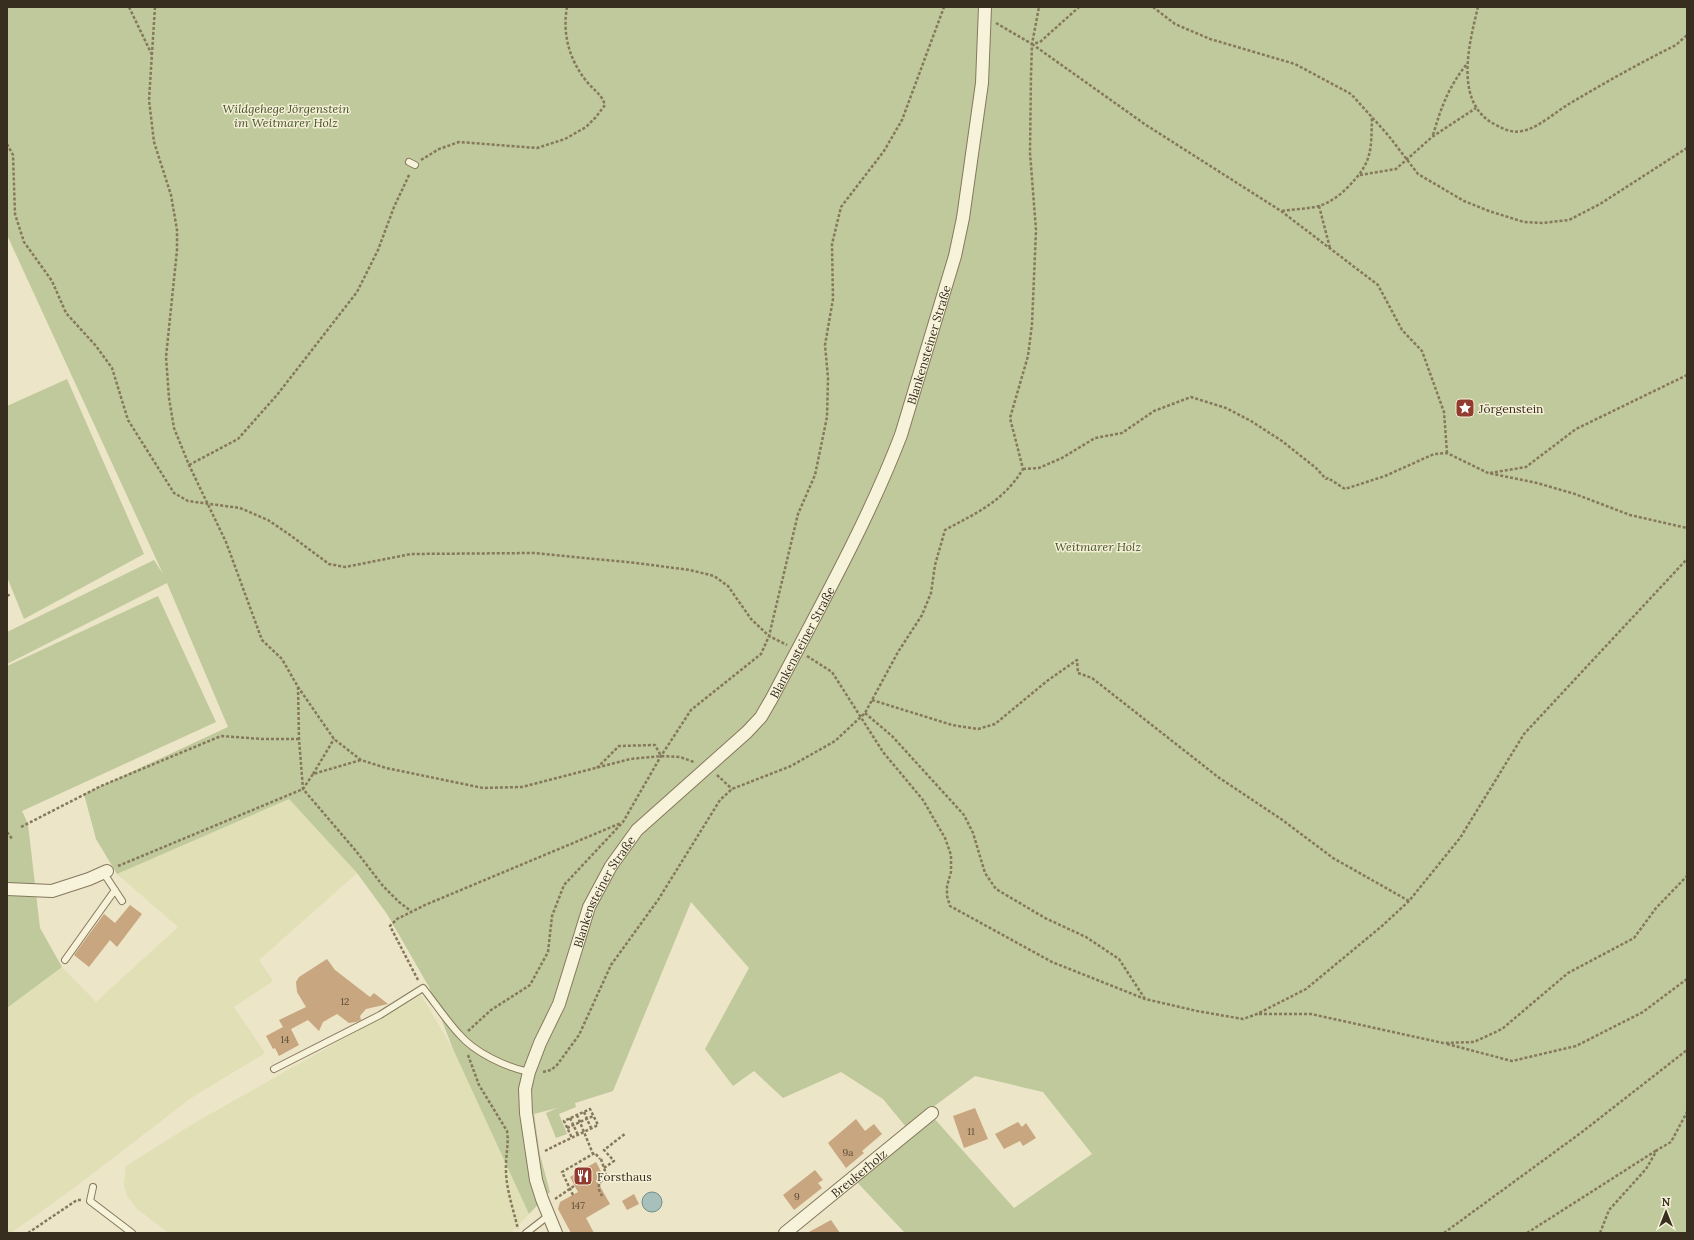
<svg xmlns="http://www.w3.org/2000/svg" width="1694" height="1240" font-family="Lora,serif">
	<rect width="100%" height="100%" fill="#ece5c7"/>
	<!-- farmland -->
	<path fill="#e1dfb5" d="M289,799l68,74 -98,87 14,21 -39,26 31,46 -74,45 -117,90 -63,45h-4v-225l55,-41 34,35 82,-75 -61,-53z
		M421,995l32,54 76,165 -18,19h-342l-32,-24 -10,-13 -3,-11 2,-19 70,-44z"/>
	<!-- green -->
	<path fill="#bfc99b" d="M7,7h1680v1226h-782l-50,-53 77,-64 82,92 78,-54 -49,-62 -68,-16 -69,51 -23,-28 -42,-27 -58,26 -29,-27 -21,15 -28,-37 44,-81 -58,-66 -78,189 -38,12 1,4 -17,7 8,20 -11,4 -10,-25 11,-5 -23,6 6,41 10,37 -21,22 -76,-165 -24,-62 -42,-73 -30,-41 -68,-74 -172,75 -21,-35 -12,-45 144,-67 -61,-144 -160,81v-32l147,-72 9,14 -156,-339z
		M67,379l77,175 -120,65 -17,-42v-171z
		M158,596l58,126 -194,89 6,13 12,104 22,39 -55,41v-175l2,-1 -2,-2v-164z"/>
	<!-- water -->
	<path fill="#a8c0bc" stroke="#6f8e8a" d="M642 1202a10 10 0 1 1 20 0a10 10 0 1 1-20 0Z"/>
	<!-- building -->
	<path fill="#c8a67f" d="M130,905l12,9 -25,33 -7,-7 -21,27 -15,-12 30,-41 11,9z
		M327,959l8,11 35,27 4,-4 14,11 -22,5 -6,7 1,4 -5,2 -7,1 -12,-9 -14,8 -4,9 -11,-11 -17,9 8,16 -20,11 -4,-8 -2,1 -7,-13 17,-9 -4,-7 27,-13 -9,-15 -1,-10 3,-5z
		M975,1108l13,31 -24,9 -11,-32z
		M856,1119l9,12 9,-7 8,10 -20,17 2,2 -18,15 -18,-25z
		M1018,1122l4,5 4,-4 10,15 -13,8 -3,-5 -16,8 -9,-15z
		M596,1162l8,15 -7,4 13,23 -24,14 8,15h-23l-13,-24 2,-7 18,-10 -8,-15z
		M815,1170l8,10 -5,3 4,5 -28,22 -11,-15z
		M634,1194l5,10 -12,6 -5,-9z
		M831,1220l9,13h-33z"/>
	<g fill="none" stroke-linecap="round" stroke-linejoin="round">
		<!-- lane casing -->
		<g stroke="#86785d" stroke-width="8">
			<path id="lane" d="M409,162l6,3
				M103,872l19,29
				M65,960l50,-70
				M274,1069l106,-54 43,-27c12,15 23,32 36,46 16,19 47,33 70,38
				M93,1187l-3,14 42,32
				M526,1233l22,-17"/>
		</g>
		<!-- street casing -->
		<g stroke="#86785d" stroke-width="14">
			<g id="street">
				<path d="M7,889l45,2 37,-12 18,-8"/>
				<path id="s1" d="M556,1233l-14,-34 -6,-19 -10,-67 -1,-24 4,-17 11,-29 19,-39 30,-97 22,-41 26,-36 110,-98 14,-15 11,-19c45,-86 94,-172 129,-263l54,-179 8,-38 19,-135 3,-76"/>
				<path id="s2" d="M785,1233l147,-120"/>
			</g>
		</g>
		<!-- path -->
		<path stroke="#86785d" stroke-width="2.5" stroke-dasharray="3 2" stroke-linecap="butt" d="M129,7l23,48
			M155,7l-6,93 5,42 17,53 6,35v20l-11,107 3,41 5,30 15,37 37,77 36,98 20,19 16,28 36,52 27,21 25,8 97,20 39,-1 108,-28 31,-3
			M1153,7l22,17 35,15 85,25 56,30 37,41 30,39 46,27 25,10 35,11 18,1 27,-3 31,-16 87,-56
			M1478,7c-9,37 -25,97 18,118 9,5 17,8 26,6 17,-3 33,-19 47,-27 35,-21 71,-41 107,-59l11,-10
			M996,23l36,21 8,-2 39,-35
			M1032,44l114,81 135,86 97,74 24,45 20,21 22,61 3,41
			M1433,135c8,-27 15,-47 33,-70
			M7,144l6,11 2,59 9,28 28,39 14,32 30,33 16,22 16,52 46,73 14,8 52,7 28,12 22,15 39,29 16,3 66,-13 123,-1 102,10 54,7 24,6 14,10 23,33 18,17 18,9
			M421,160l18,-11 20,-7 78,6 28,-9 21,-12 10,-10 9,-12c-3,-10 -10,-14 -17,-22 -18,-21 -26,-48 -21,-76
			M1360,175l36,-6 36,-32 44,-29
			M1319,206l11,42
			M1282,211c12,-2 25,-2 37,-5 10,-3 20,-10 28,-18 26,-26 24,-37 25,-72
			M189,465l49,-26 39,-44 80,-103 21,-42 16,-43 16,-34
			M1023,469l16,-1 23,-10 33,-20 27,-5 32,-22 37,-14 35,11 25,13 31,20 34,27 10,11 2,-1 17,11 40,-13 49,-22 13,-1 41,20 49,10 38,11 55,21 57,13
			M1490,473l36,-6 50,-38 111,-54
			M7,596l4,-2
			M807,656l25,16 51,80 40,48 22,38 6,17v17l-4,14v10l3,10 102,56 93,37 52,12 46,8 14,-5 49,-25 76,-63 27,-25 51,-63 64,-104 163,-175
			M298,687l1,52 4,50 53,62 27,35 16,16 12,9
			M872,700l80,25 26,4 17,-5 52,-43 30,-21 1,13 14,5 126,99 63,42 52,39 76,43
			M865,713l27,23 72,79 9,18 12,40 11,16 49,29 41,19 33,22 26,40
			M597,768l22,-22 36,-1 6,11 19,1 14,5
			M313,774l21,-35
			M717,775l15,14
			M21,827l80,-41 120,-50 41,3h37
			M7,832l6,8
			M118,866l185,-77 10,-15 48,-14
			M418,980l-28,-54 7,-7 28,-14 196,-82
			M1259,1014h52l132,29 31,-1 28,-13 66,-56 66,-35 22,-30 31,-32
			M468,1031l23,-21 39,-25 18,-33 4,-36 12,-31 59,-63 38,-66 30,-46 70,-56 8,-18 29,-122 17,-39 12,-58 1,-39 -3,-33 8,-46 -1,-55 9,-37 43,-56 18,-31 42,-113
			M1447,1044l65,17 64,-15 67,-34 44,-33
			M468,1055l11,30 28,46c2,12 -1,22 -1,34 -1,21 7,43 12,64
			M543,1072l8,-2 6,-5 22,-30 32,-70 47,-65 62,-100 12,-11 59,-23 44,-25 30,-28 33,-61 24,-37 9,-22 4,-28 10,-35c31,-17 58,-28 78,-61l-13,-51 18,-62 4,-32 4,-94 -6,-77 1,-78 1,-31 7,-37
			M584,1112l7,16
			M577,1115l16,39
			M570,1118l8,17
			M567,1128l26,-12
			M545,1151c17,-9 35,-17 53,-26l-8,-16 -26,12 8,17
			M601,1159l6,18 -8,6v7l3,6
			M604,1168l10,-7 -10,-11 22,-17
			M573,1195l-11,-23 31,-18 2,-1 5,6
			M555,1199l19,-13
			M28,1233l49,-33h4
			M1444,1233l138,-101 105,-82
			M1527,1233l130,-83
			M1600,1233l9,-23 37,-41 11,-19 14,-8 16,-30"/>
		<!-- lane -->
		<use href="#lane" stroke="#f7f2da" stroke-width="6"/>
		<!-- street -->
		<use href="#street" stroke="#f7f2da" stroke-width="12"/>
	</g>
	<!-- icons -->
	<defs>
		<g id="sight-square" transform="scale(1)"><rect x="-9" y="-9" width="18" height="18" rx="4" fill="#923c31" stroke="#f4efd6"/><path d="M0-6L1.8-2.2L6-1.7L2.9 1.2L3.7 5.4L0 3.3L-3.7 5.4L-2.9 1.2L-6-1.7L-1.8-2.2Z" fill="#fff"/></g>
		<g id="restaurant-square" transform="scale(1)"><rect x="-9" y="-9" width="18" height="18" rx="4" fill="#923c31" stroke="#f4efd6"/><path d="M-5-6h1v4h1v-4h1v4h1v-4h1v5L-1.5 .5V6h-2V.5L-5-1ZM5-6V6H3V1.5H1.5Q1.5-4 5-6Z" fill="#fff"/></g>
	</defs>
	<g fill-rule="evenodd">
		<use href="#sight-square" x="1465" y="408"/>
		<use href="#restaurant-square" x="583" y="1176"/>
	</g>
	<g text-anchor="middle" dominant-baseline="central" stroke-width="3" stroke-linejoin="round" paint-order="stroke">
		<!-- number labels -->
		<g font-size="10" fill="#5c4c38">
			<text x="345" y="1001">12</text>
			<text x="285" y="1039">14</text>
			<text x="971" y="1131">11</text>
			<text x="848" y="1152">9a</text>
			<text x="797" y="1196">9</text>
			<text x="578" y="1205">147</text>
		</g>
		<!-- park labels -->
		<g font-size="12" font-style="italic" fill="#435328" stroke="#f4efd6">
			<text x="286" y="108">Wildgehege Jörgenstein<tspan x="286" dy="14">im Weitmarer Holz</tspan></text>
			<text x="1098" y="546">Weitmarer Holz</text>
		</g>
		<!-- street labels -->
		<g font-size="12" fill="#382e20" stroke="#f4efd6">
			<text stroke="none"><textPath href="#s1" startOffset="1010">Blankensteiner Straße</textPath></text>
			<text stroke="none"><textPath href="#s1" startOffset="686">Blankensteiner Straße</textPath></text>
			<text stroke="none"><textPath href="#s1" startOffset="362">Blankensteiner Straße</textPath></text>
			<text stroke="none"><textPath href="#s2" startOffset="95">Breukerholz</textPath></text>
		</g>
		<!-- poi labels -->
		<g font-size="12" fill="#382e20" stroke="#f4efd6" text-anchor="start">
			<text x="1479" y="408">Jörgenstein</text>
			<text x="597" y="1176">Forsthaus</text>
		</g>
	</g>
	<!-- border -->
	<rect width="1694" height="1240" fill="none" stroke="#382e20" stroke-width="16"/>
	<!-- north arrow -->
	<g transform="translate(1666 1212)" stroke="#f4efd6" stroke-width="3" paint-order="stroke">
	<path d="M0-3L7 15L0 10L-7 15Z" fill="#382e20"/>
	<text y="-6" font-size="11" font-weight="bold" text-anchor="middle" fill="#382e20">N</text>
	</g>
</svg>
